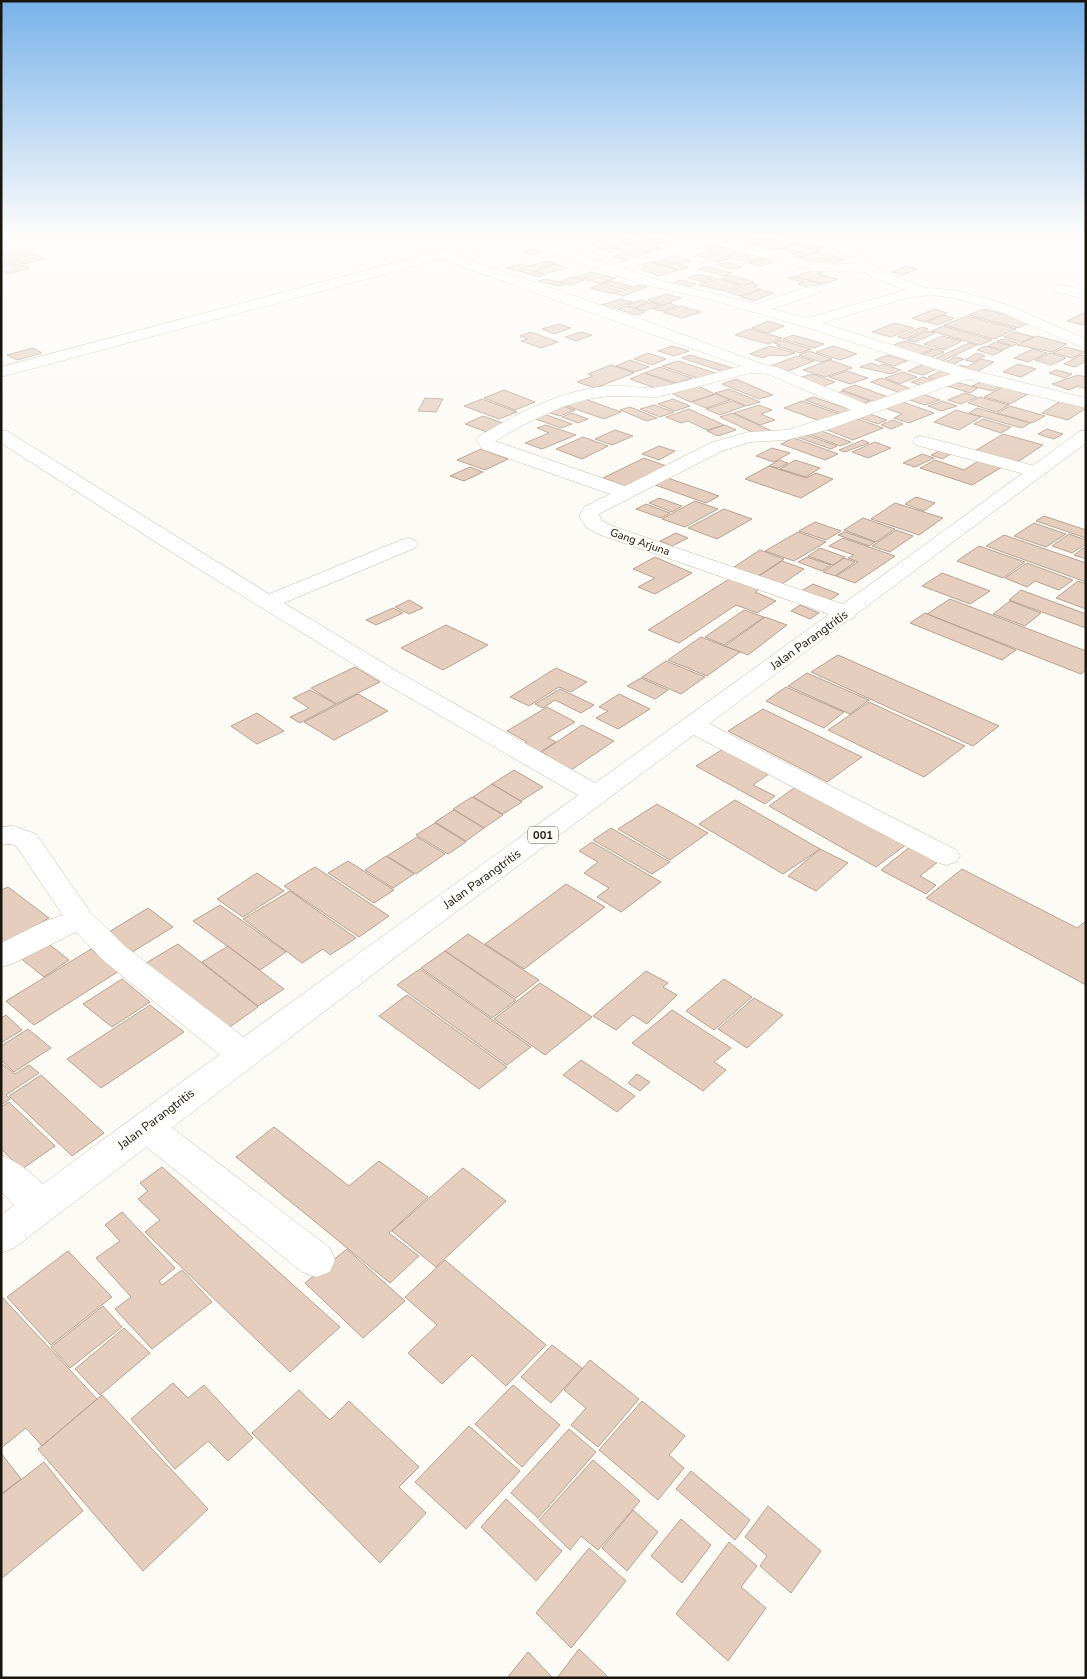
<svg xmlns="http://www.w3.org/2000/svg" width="1087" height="1679" font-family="'Nunito Sans',sans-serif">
	<rect width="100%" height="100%" fill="#fdfbf6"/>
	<!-- building -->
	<path fill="#e5cebe" stroke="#b8a192" d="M629,238h1l12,4 -12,3 -13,-3z
		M653,238h8l9,3 -13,4 -14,-4z
		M758,238h14l21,6 -19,6 -29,-8z
		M710,242l14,4 -15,4 -13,-4z
		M803,242l22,6 -7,2 -22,-6z
		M643,243l19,5 -11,4 -19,-6z
		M795,244l15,4 -16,5 -15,-4z
		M606,245l16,4 -10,3 -16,-4z
		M724,247l26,7 -16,5 -26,-8z
		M537,248l9,3 -16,4 -8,-2z
		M811,248l8,3 -19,5 -8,-2z
		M21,249l24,10 -22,5 -20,-9 15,-3 -5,-2z
		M636,249l19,5 -25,8 -17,-6z
		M706,252l23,7 -10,3 -23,-7z
		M819,252l26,7 -25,8 -24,-9z
		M755,254l10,3 -17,5 -10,-2z
		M670,255l20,6 -11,3 -18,-6z
		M766,257l12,3 -17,6 -12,-3z
		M4,258l12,5 -14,4 -1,-8z
		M654,258l34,9 -8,3 -34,-10z
		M547,261l10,2 -19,5 -8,-2z
		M650,262l28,8 -19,6 -18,-7 6,-2 -6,-2z
		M727,262l15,5 -9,2 -15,-4z
		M18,264l12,4 -22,6 -4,-2 15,-3 -9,-3z
		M522,264l8,2 -15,5 -8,-3z
		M556,264l11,4 -23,6 -11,-3z
		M906,266l11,3 -14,6 -11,-3z
		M707,267l25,6 -8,3 -25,-7z
		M526,269l8,2 -4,1 14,3 -6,2 -20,-6z
		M815,270l8,2 -5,2 20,5 -15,5 -27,-8z
		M591,272l25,6 -16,6 -25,-7z
		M699,274l15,4 -11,4 -15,-4z
		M730,275l24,7 -9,3 -23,-6z
		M793,276l29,8 -11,4 -13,-4 5,-2 -15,-4z
		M572,277l12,3 -13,5 -12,-3z
		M546,279l19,5 -7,2 -20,-5z
		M717,279l24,6 -17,6 -25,-6z
		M681,280l15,4 -13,5 -15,-4z
		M611,281l20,5 -10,3 -19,-5z
		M751,283l7,2 -5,2 8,2 -20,7 -14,-4z
		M598,285l22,6 -8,3 -21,-6z
		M639,285l8,2 -24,9 -9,-3z
		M760,290l14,3 -20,8 -13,-4z
		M667,294l14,4 -18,7 -15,-5z
		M621,299l11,3 -23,8 -11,-4z
		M641,300l7,2 -14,6 -7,-3z
		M651,302l9,3 -16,6 -9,-3z
		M669,303l8,3 -16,5 -8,-2z
		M626,306l19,6 -8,3 -20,-6z
		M681,306l20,6 -19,6 -19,-6z
		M935,309l12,4 -23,9 -12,-4z
		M984,309l48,13 -14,6 -49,-13z
		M1086,312v11l-4,2 -15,-4z
		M943,315l11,3 -16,7 -11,-3z
		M967,316l49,13 -22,10 -50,-14z
		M768,321l16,5 -16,7 -16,-5z
		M895,323l19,5 -23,9 -19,-5z
		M559,324l12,4 -17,6 -12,-5z
		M943,326l49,14 -12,5 -49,-14z
		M922,327l6,2 -23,10 -7,-2z
		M750,329l32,9 -14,6 -33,-9z
		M927,331l8,2 -19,9 -9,-2z
		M531,332l27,10 -17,6 -20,-7 7,-2 -8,-3z
		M581,332l11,3 -16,6 -11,-4z
		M1015,332l19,5 -12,5 -18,-5z
		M793,335l31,9 -10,4 -31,-9z
		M942,336l20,5 -18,9 -20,-6z
		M1037,336l30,8 -15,8 -35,-7z
		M1003,339l15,4 -5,3 -16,-5z
		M781,340l30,9 -11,4 -23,-7 3,-1 -6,-2z
		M904,341l29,8 -17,7 -29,-8z
		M996,342l15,4 -8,4 -15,-4z
		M969,343l8,2 -39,18 -8,-2z
		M672,346l17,5 -15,5 -16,-5z
		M770,346l25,7 -9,3 -16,-1 -7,3 -13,-4z
		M833,346l24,8 -17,6 -24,-8z
		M985,346l17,5 -9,4 -16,-5z
		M1066,347l19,5 -13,6 -19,-5z
		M33,348l9,5 -25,7 -10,-5z
		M935,349l9,3 -16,7 -10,-2z
		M1033,349l14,4 -19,9 -14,-4z
		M809,351l23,8 -11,3 -22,-7z
		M648,353l18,6 -14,6 -18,-6z
		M977,353l8,3 -12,6 -8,-2z
		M1050,353l16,5 -15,7 -16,-5z
		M690,355l43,13 -9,4 -42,-14z
		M888,355l19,6 -13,5 -19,-6z
		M1081,355l5,1v5l-11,6 -11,-3z
		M797,356l17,5 -26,10 -17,-5z
		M956,357l8,2 -14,7 -9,-2z
		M981,359l13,3 -21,12 -19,-5 7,-4 6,2z
		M630,360l19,7 -14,5 -19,-6z
		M830,360l22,8 -27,9 -22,-7z
		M678,361l37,12 -15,6 -38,-13z
		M871,363l8,3 4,-2 18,6 -10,4 -31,-7z
		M924,364l15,4 -16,7 -15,-4z
		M1018,364l18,5 -15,8 -18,-5z
		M611,365l23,8 -39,15 -18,-6 16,-6 -5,-2z
		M660,367l32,11 -15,5 -32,-10z
		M943,370l16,4 -15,8 -16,-5z
		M1056,370l16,4 -7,4 -16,-5z
		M847,371l21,7 -18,6 -21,-7z
		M903,372l14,5 -18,7 -14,-6z
		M644,373l32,11 -15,6 -31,-11z
		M812,374l23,8 -13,5 -23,-9z
		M1078,375l8,2v12l-8,-3 -9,4 -17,-6z
		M923,377l15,5 -13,5 -14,-5z
		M881,378l33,12 -11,4 -32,-12z
		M736,379l37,16 -14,4 -37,-15z
		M983,381l19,5 -10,5 -20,-5z
		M956,382l22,6 -8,5 -23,-7z
		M696,385l19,9 -25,8 -19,-9z
		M855,385l33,12 -13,5 -33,-12z
		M1003,387l25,7 -18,10 -26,-7z
		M729,389l31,13 -14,4 -31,-13z
		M504,390l31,12 -20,8 -31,-12z
		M843,391l27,10 -9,3 -26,-10z
		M965,393l12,4 -16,7 -13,-4z
		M716,394l14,6 -24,8 -14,-6z
		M922,394l18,6 -15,5 -18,-6z
		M813,397l39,13 -9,4 -38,-14z
		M980,397l29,8 -13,7 -28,-9z
		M425,398l18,1 -7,13 -18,-1z
		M582,398l39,14 -17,7 -40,-14z
		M482,399l35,13 -18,7 -35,-13z
		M673,399l17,7 -15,5 -17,-7z
		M1062,400l24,8 -18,12 -26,-7z
		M732,401l13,5 -25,9 -14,-6z
		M802,401l37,13 -19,7 -36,-13z
		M900,401l34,12 -25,10 -15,-5 8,-4 -19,-7z
		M943,401l14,5 -16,5 -13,-5z
		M654,405l20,7 -14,5 -20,-8z
		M759,405l13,5 -11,4 14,6 -15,5 -26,-12z
		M562,406l13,4 -15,6 -13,-4z
		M1010,406l35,10 -13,7 -35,-10z
		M630,407l27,11 -10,3 -27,-11z
		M977,408l53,15 -8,5 -53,-15z
		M689,409l35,16 -17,5 -19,-9 -7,2 -15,-6z
		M956,410l25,7 -22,13 -25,-8z
		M864,412l23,8 -9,4 -23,-8z
		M572,413l16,6 -10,4 -16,-6z
		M732,413l42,19 -13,4 -41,-19z
		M544,414l28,10 -11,4 -28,-10z
		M483,416l22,8 -18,8 -22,-8z
		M855,418l28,10 -30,12 -28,-11z
		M983,419l28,8 -10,6 -27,-9z
		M893,420l10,4 -12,5 -10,-4z
		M546,425l30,10 -34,14 -17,-6 24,-10 -12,-5z
		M725,425l11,5 -18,6 -11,-5z
		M1047,429l16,5 -9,5 -16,-5z
		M615,430l18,6 -21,9 -17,-6z
		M819,430l32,12 -11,4 -31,-12z
		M804,434l33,12 -6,3 -34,-12z
		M1003,434l40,11 -27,18 -41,-12z
		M583,437l25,9 -26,13 -26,-10z
		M794,438l44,16 -13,6 -44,-16z
		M863,440l6,3 -24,9 -6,-2z
		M875,442l16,6 -23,10 -16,-6z
		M659,446l16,5 -16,9 -17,-6z
		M772,448l18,5 -16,9 -18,-6z
		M481,449l27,10 -23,11 -28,-10z
		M939,451l12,3 -9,5 -11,-4z
		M922,454l12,4 -19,9 -12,-4z
		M644,458l28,10 -41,20 -28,-10z
		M779,460l9,3 -10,5 -9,-2z
		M795,460l25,8 -14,9 -26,-8z
		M935,460l29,10 16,-10 22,7 -30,18 -52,-17z
		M769,466l37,12 10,-5 17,6 -32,19 -56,-19z
		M470,467l13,5 -19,9 -14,-5z
		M668,478l51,18 -13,7 -51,-18z
		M916,497l19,6 -11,8 -19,-7z
		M659,498l23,8 -10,6 -23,-9z
		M695,501l23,8 -33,18 -23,-8z
		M895,503l48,15 -24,17 -48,-16z
		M646,504l24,9 -9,5 -25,-9z
		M724,509l28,10 -35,20 -29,-11z
		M1044,516l42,14v8l-50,-17z
		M863,518l32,11 -19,13 -32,-12z
		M815,522l26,9 -15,9 -27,-9z
		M1034,523l32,11 -20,13 -32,-11z
		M896,530l17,6 -23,16 -18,-6z
		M798,532l28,10 -32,19 -29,-10z
		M845,532l30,10 -6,4 -31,-11z
		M676,533l12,5 -16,8 -12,-5z
		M1069,534l17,6v4l-14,9 -20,-7z
		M1004,535l82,28v19l-100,-36z
		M843,538l52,18 -40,27 -19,-7 22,-14 -10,-4 6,-3 -25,-9z
		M979,546l46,16 -22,16 -46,-17z
		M820,548l25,9 -12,8 -25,-9z
		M1083,548l3,1v10l-12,-4z
		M760,550l24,9 -29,19 -24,-9z
		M655,557l37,16 -37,21 -17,-7 17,-9 -22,-9z
		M807,557l24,8 -9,6 -24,-9z
		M844,558l11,4 -20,14 -12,-4z
		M782,561l22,8 -25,17 -23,-8z
		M1027,563l46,17 -14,10 -24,-9 -8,6 -22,-9z
		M942,573l48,18 -20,13 -48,-18z
		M734,576l29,11 -8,5 21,9 -19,12 -21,-8 -57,38 -31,-13z
		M1078,581l8,3v25l-30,-11z
		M813,584l26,10 -15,10 -26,-11z
		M1021,590l65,24v14l-77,-28z
		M950,599l136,52v19l-5,4 -154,-60z
		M409,600l14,8 -14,6 -14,-7z
		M1010,601l31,12 -16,13 -32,-12z
		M800,605l19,8 -9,6 -19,-8z
		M393,608l10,5 -27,12 -10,-5z
		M744,610l20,7 -40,28 -19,-8z
		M925,613l91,37 -14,10 -92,-37z
		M765,617l22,8 -39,30 -23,-9z
		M446,625l42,20 -45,25 -42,-22z
		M701,637l39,15 -33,24 -39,-16z
		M838,655l161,71 -26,20 -162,-74z
		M666,661l39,16 -24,17 -39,-17z
		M355,667l25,15 -44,22 -25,-16z
		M556,668l31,14 -16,10 -12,-5 -30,19 -19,-9z
		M807,673l62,27 -19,14 -62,-28z
		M641,678l27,12 -13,9 -28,-13z
		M786,687l58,25 -20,16 -58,-27z
		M560,689l34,16 -13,8 -26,-13 -12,8 -8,-4z
		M310,690l26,14 -36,19 -10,-6 19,-9 -16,-10z
		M358,694l30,17 -54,29 -30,-18z
		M619,694l31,15 -32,20 -22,-11 12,-7 -9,-4z
		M869,702l96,44 -41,31 -96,-47z
		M547,707l28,15 -27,16 8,4 -21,13 -15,-9 7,-4 -20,-11z
		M763,709l99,48 -35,25 -99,-51z
		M257,713l27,18 -27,13 -26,-18z
		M582,725l32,16 -46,31 -27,-13 6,-4 -5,-3z
		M723,749l47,24 -17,12 22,11 -10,8 -69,-38z
		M514,770l29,17 -22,14 -29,-17z
		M492,784l30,18 -19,12 -30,-17z
		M797,786l110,58 -31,23 -107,-61z
		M472,797l31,18 -19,13 -31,-19z
		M735,800l85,49 -37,25 -84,-50z
		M657,804l51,29 -38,27 -52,-31z
		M454,810l30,18 -18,13 -31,-19z
		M435,823l31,19 -18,12 -32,-19z
		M611,828l59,34 -18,12 -59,-34z
		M417,837l28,17 -29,20 -29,-18z
		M592,842l69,40 -40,30 -24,-15 12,-9 -25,-15 14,-11 -19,-11z
		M911,846l28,15 -19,15 16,9 -10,9 -45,-24z
		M820,849l28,14 -32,28 -28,-15z
		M386,856l28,18 -21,14 -28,-18z
		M348,861l46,29 -20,13 -46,-30z
		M315,867l74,49 -30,21 -75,-51z
		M962,869l115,59 9,-7v64l-160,-87z
		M257,873l27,18 -41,26 -26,-18z
		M566,884l39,23 -81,62 -39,-25z
		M8,887l41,31 -48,28v-56z
		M290,891l66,47 -26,17 -7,-6 -21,14 -59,-44z
		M220,905l66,47 -26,18 -67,-49z
		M148,908l25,19 -44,27 -25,-19z
		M468,934l71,46 -23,18 -71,-47z
		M45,941l24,19 -25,17 -25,-20z
		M178,944l80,63 -31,22 -81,-66z
		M228,946l56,43 -26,17 -56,-44z
		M91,949l28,22 -85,54 -28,-24z
		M445,951l71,49 -24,18 -71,-50z
		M420,969l111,78 -24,18 -110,-80z
		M646,971l22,12 -5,4 14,8 -30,29 -14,-9 -17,15 -23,-14z
		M122,979l28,23 -38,25 -29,-23z
		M724,979l28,18 -38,33 -28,-19z
		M540,983l52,34 -47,38 -51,-36z
		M407,995l100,72 -28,22 -100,-73z
		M754,998l29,17 -36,33 -29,-19z
		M150,1005l34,27 -83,56 -34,-29z
		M672,1010l59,38 -17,14 12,8 -23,21 -71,-48z
		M6,1015l16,15 -21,13v-25z
		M28,1029l23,19 -37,24 -13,-12v-14z
		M581,1060l54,36 -18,16 -54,-37z
		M1,1063l14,11 14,-9 10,8 -33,22 4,4 -9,6z
		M637,1074l13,8 -10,9 -12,-8z
		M41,1075l63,58 -32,23 -63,-60z
		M9,1102l46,44 -33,23 -21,-20v-42z
		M274,1127l75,59 30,-25 49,36 -39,36 30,23 -29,27 -154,-126z
		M162,1167l178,160 -50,45 -145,-140 15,-12 -22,-21 10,-8 -8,-8z
		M463,1168l43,33 -70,66 -44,-36z
		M122,1212l53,56 -16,13 3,4 20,-15 30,32 -60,47 -37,-40 16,-12 -35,-39 24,-17 -15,-16z
		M347,1249l58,52 -42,37 -58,-55z
		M68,1251l44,46 -61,48 -44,-48z
		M445,1260l101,85 -40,41 -34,-31 -30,29 -34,-31 29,-28 -32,-28z
		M1,1296l96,103 -55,47 -16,-18 -25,20z
		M103,1306l19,21 -52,41 -19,-21z
		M124,1328l26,25 -50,42 -25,-26z
		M552,1345l30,23 -31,35 -30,-26z
		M590,1360l49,39 -41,48 -27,-22 15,-17 -22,-18z
		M173,1383l15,15 16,-13 49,53 -25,23 -20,-20 -33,28 -44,-50z
		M513,1385l47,40 -38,42 -47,-43z
		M299,1390l31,30 19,-19 70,66 -20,20 27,26 -46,50 -128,-130z
		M102,1395l106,114 -65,62 -105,-122z
		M642,1401l43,35 -16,19 15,13 -26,32 -59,-50z
		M469,1426l51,45 -54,58 -51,-47z
		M569,1429l27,23 -58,66 -27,-25z
		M1,1453l20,26 -20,15z
		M593,1460l47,41 -42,49 -17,-14 -11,14 -31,-30z
		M44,1462l39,49 -82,68v-84z
		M691,1471l59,49 -15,20 -59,-51z
		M506,1499l56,52 -26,30 -55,-54z
		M768,1506l53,45 -30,42 -31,-27 7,-10 -22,-19z
		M633,1510l25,22 -31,39 -25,-23z
		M681,1519l30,26 -29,38 -31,-27z
		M729,1542l28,24 -16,21 25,21 -38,53 -52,-47z
		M589,1548l37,33 -55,67 -35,-35z
		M579,1649l30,29h-52z
		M528,1652l25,26h-46z"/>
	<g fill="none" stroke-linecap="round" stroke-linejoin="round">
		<!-- minor casing -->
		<g stroke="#c8bca5" stroke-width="1">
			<path id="minor" d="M35,238h22l-2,3 -54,14v-8z
				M489,238h22l-2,3 -54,14 180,62 130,48 12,2 89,37 85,-30 -149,-48 -93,-27 -64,-14 -132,-44 -2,-3h19l81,27 94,-27h21l88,25 42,1 -9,-8 -41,-18h18l31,12 26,21 45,17 29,2 50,14 81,35v10l-90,-39 -41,-12 -23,-3 -22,2 -88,26 149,47 115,28v10l-119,-29 -140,51 -40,10 -37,2 -28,9 -123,63 2,6 11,6 242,82 3,5 -3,5 -8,2 -248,-86 -11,-6 -8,-12 5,-9 26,-13 -128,-45 -6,-9 3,-4c39,-23 84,-47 131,-50 16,-1 34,4 49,1 28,-5 55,-14 82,-21l-300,-107 -440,118v-10zM714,244l100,27 52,1 5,5 35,13 -99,28 -35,-9 49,-17 2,-3 -2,-3h-10l-54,18 -103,-25 -30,-10zM750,373l18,1 83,36 -64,20 -39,2 -38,11 -85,43 -130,-45 28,-16 39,-18 26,-8 22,-3 48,1z
				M1061,285l25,6v8l-30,-7 -2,-3 2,-3z
				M1,430l6,1 262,163 132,-54 7,-2 7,2 3,4 -3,4 -131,55 116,70 206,116 4,6 -4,6 -9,2 -9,-2 -204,-118 -211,-130 -172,-110z
				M922,436l120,32 3,4 -3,4 -6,1 -120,-32 -3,-4 3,-4z
				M693,718l9,2 254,130 4,6 -4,6 -10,3 -10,-3 -252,-132 -3,-5 3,-5z
				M14,826l22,8 55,79 35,34 128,98 4,9 -4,9 -12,3 -12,-3 -126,-102 -28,-29 -64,32 -11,3v-24l42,-21 20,-7 -47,-69 -5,-2 -10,1v-18z
				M146,1113l12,4 172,131 5,12 -5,12 -14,5 -14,-5 -168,-135 -5,-10 5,-10z
				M1,1155c20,7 49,32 58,51l-5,11c-26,9 -35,-8 -53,-25z"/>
		</g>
		<!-- major casing -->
		<g stroke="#c8bca5" stroke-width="1">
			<path id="major" d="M1086,430v13l-669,498 -403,307 -13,5v-38c357,-265 721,-520 1079,-784z"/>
		</g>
		<!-- minor -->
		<use href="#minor" fill="#fff" fill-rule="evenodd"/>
		<!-- major -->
		<use href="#major" fill="#fff" fill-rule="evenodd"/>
	</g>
	<!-- sky -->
	<linearGradient id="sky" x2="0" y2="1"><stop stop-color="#78b2ea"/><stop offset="0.5" stop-color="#fefdfb"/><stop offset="1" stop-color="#fefdfb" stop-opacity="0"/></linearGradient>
	<rect width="1087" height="473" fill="url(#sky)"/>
	<g text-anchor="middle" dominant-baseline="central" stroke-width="4" stroke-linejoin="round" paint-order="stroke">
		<!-- far-street labels -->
		<g font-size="11" fill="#19150d" stroke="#fdfbf6">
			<text transform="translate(640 542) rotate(19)">Gang Arjuna</text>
		</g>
		<!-- shield labels -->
		<rect fill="#fdfbf6" stroke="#5d5a53" stroke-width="1" x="528" y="826.5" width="30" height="17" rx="4"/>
		<g font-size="11" font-weight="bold" fill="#19150d">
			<text x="543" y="835">001</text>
		</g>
		<!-- street labels -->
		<g font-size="12" fill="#19150d" stroke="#fdfbf6">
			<text transform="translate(809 640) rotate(-36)">Jalan Parangtritis</text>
			<text transform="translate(482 879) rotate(-36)">Jalan Parangtritis</text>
			<text transform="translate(156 1119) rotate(-37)">Jalan Parangtritis</text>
		</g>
	</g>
	<!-- border -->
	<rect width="1087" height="1679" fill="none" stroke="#19150d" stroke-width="5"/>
</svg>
